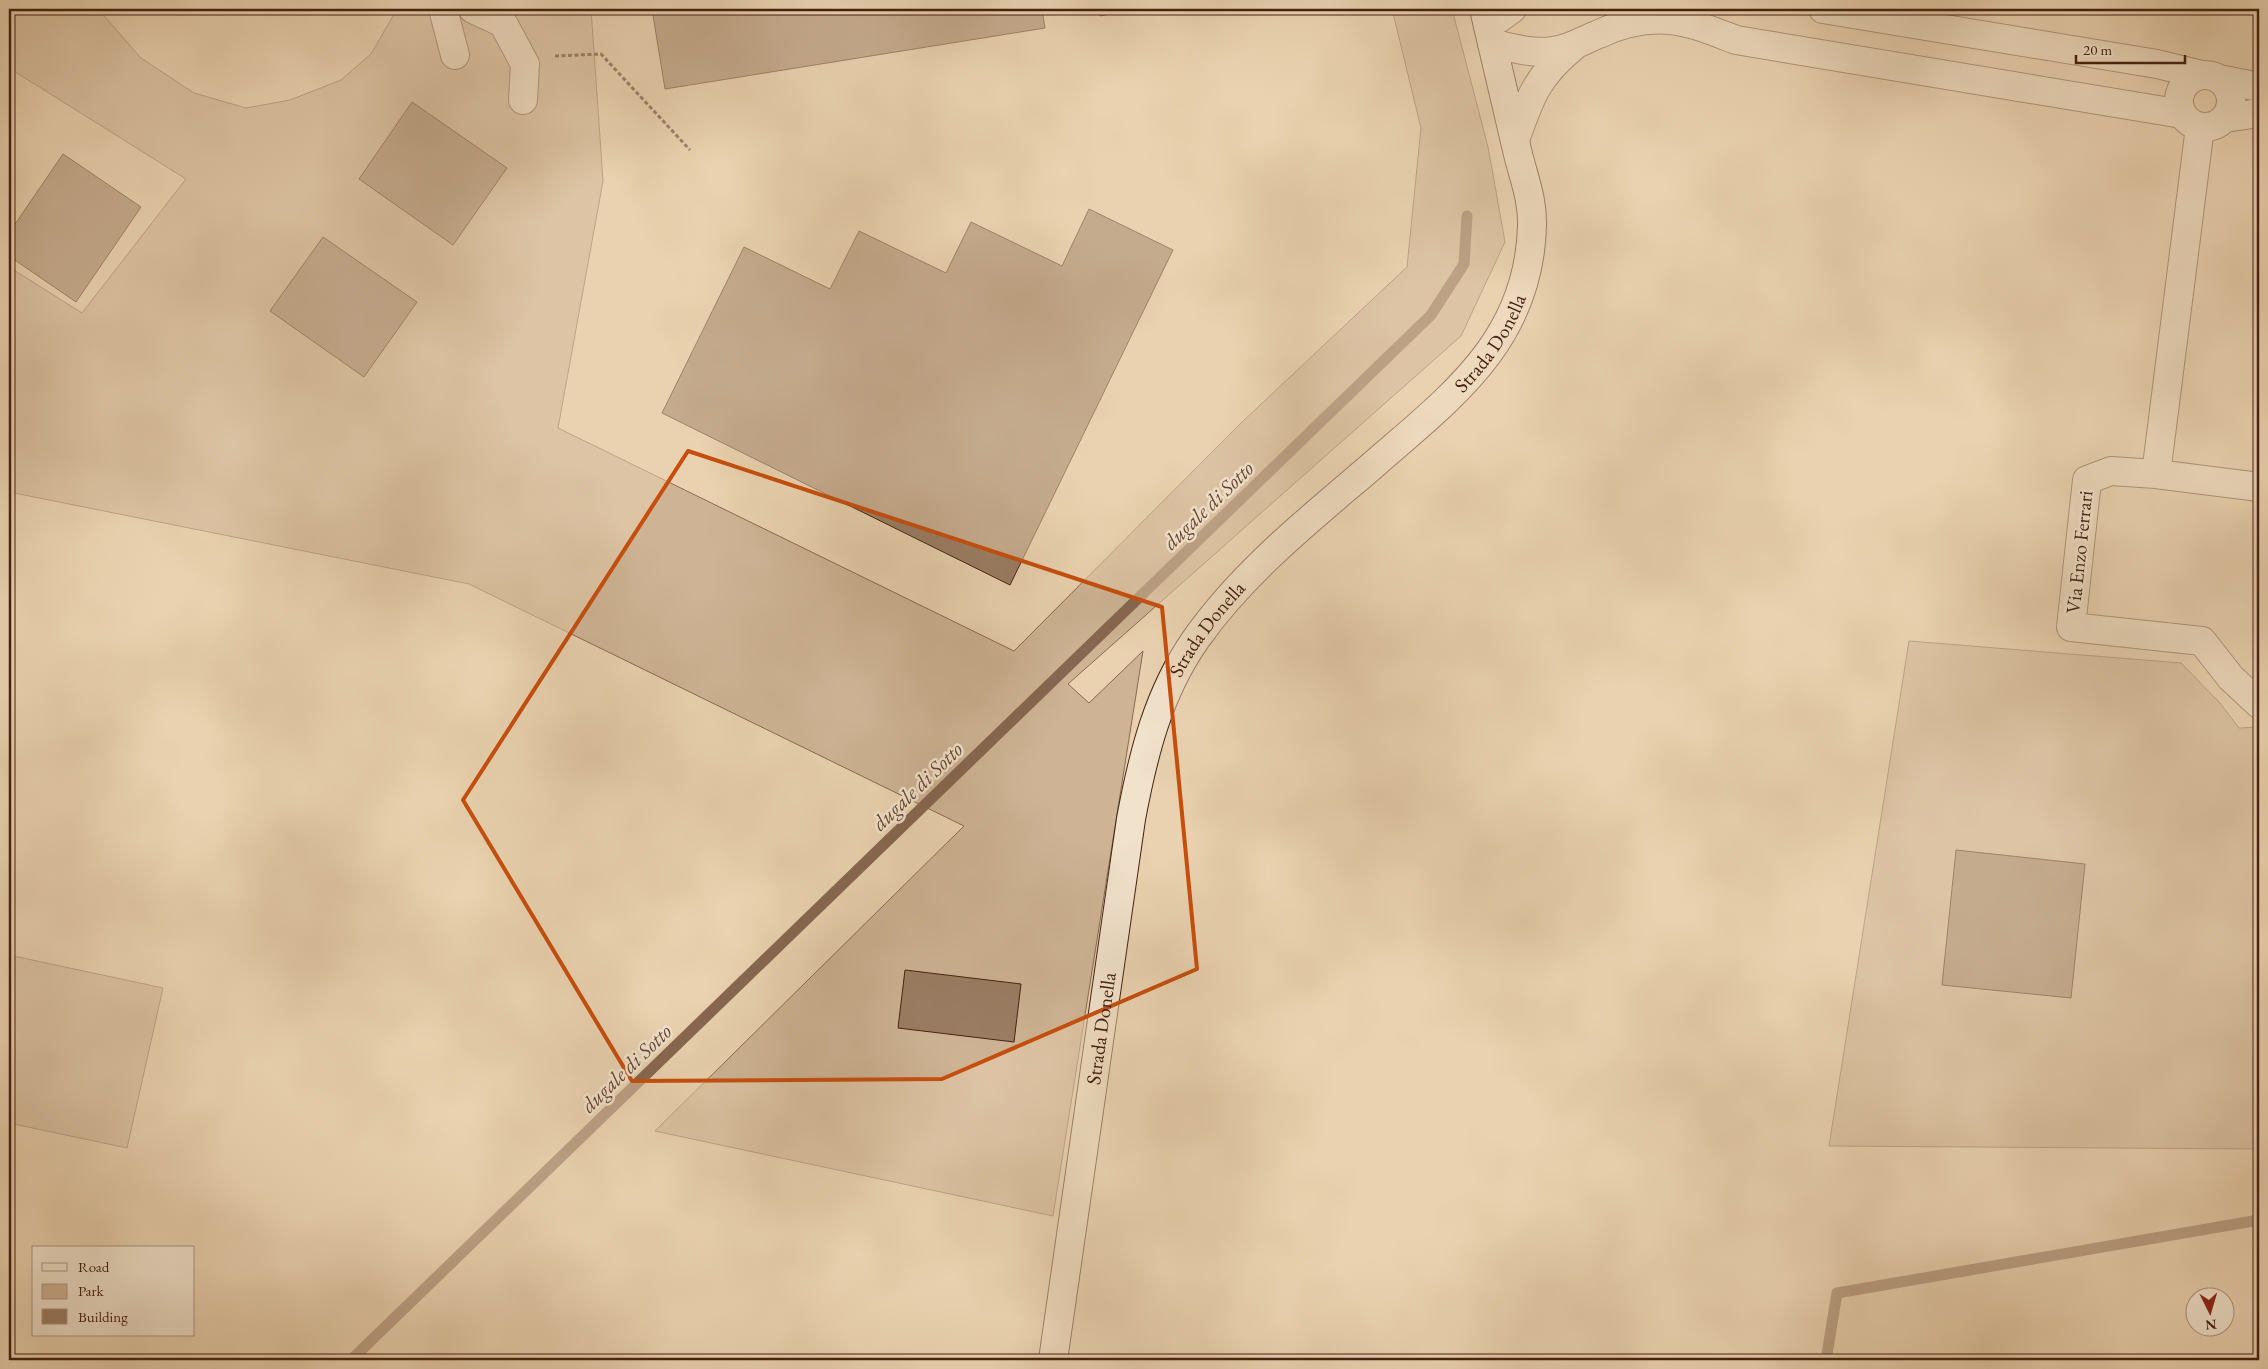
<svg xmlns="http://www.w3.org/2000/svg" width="2268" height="1369" font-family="'EB Garamond',serif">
	<rect width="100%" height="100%" fill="#ead2b0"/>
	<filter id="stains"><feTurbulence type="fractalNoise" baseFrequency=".004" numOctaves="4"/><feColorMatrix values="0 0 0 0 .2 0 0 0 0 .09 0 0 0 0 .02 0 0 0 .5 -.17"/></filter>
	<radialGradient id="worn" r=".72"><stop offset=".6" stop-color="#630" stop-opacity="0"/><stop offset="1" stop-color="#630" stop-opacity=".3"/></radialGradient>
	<!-- green -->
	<path fill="#ceb495" stroke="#896a54" d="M9,9h89l43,49 53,35 52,15 44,-8 51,-20 30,-26 26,-45h194l12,172 -45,247 456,223 227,-228 166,-156 14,-139 -29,-119h60l36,138 17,95 -44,94 -393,348 21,19 54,-52 -90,565 -398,-85 309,-305 -495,-242 -460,-92v-225l73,46 104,-134 -177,-111z
		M1909,641l272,22 39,40 19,25 20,-1v422l-430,-3z
		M9,955l154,33 -36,160 -118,-25z"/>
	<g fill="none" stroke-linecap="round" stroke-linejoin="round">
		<!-- stream -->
		<path stroke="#866750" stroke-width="11" d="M351,1360l1080,-1045 33,-51 3,-48
			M1826,1360l11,-67 422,-73"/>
	</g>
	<!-- building -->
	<path fill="#9a7d64" stroke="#442112" d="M652,9h390l3,19 -380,61z
		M1099,9h36l-35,7z
		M412,102l95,66 -54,77 -94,-66z
		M63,154l78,53 -65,95 -67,-46v-23z
		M1089,209l84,41 -163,335 -348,-172 82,-166 86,42 29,-58 87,42 25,-51 91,44z
		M323,237l94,65 -53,75 -94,-66z
		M1956,850l129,14 -14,134 -129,-13z
		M905,970l116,14 -7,58 -116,-14z"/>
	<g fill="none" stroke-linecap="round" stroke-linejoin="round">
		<!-- street casing -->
		<g stroke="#6e4d3a" stroke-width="30">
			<path id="street" d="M443,9l12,46
				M473,9l30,14 22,41 -2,36
				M1823,9l334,55 45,11
				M1488,26l24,-17
				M1492,43c20,5 40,11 61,8 17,-2 30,-11 46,-17 21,-10 47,-16 71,-14 22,2 45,12 66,20l446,74
				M2179 101a26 26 0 1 1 52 0a26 26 0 1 1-52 0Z
				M2219,79l40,8
				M2225,118l34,-5
				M1515,140c15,-43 22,-64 59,-94
				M2156,474l44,-347
				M2259,487l-103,-13 -45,-3 -24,9 -16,147 131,14 29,37 28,26"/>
		</g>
		<!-- secondary casing -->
		<g stroke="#442112" stroke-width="30">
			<g id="secondary">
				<path id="s1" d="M1053,1360l78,-541c12,-64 27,-126 65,-180 47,-67 114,-120 176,-173 79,-69 157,-125 160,-240 1,-27 -9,-50 -15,-76 -11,-47 -22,-94 -33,-141"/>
			</g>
		</g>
		<!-- path -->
		<path stroke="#442112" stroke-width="3" stroke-dasharray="4 2.5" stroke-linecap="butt" d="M555,56l46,-2 89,96"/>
		<!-- street -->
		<use href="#street" stroke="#f1e2cc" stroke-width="28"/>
		<!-- secondary -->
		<use href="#secondary" stroke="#f1e2cc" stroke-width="28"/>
	</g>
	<!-- marked area -->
	<path d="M0 0H2268V1369H0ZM688,451l474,156 35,362 -255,110 -310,2 -169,-281z" fill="#ead2b0" fill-opacity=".55" fill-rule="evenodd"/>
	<path fill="none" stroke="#c74e0d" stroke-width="4" stroke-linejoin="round" d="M688,451l474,156 35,362 -255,110 -310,2 -169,-281z"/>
	<g text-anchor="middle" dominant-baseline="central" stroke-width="5" stroke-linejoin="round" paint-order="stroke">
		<!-- street labels -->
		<g font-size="20" fill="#442112" stroke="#f1e2cc">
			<text stroke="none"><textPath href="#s1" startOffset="1159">Strada Donella</textPath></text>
			<text transform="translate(2079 552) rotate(-84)">Via Enzo Ferrari</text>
			<text stroke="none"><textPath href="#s1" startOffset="754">Strada Donella</textPath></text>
			<text stroke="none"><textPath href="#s1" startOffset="335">Strada Donella</textPath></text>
		</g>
		<!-- water labels -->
		<g font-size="21" font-style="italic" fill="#654431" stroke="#f1e2cc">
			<text transform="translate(1208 505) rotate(-44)">dugale di Sotto</text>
			<text transform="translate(917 786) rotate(-44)">dugale di Sotto</text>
			<text transform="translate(626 1068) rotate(-44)">dugale di Sotto</text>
		</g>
	</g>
	<!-- margin -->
	<rect width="2268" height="1369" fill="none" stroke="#ead2b0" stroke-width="30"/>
	<rect x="10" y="10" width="2248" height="1349" fill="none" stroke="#442112" stroke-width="2.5"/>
	<rect x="15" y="15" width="2238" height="1339" fill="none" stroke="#442112"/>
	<!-- legend -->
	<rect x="32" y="1246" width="162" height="90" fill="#f1e2cc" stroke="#ac9582"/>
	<rect x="42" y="1263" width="25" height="8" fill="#f1e2cc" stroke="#ac9582"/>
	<text x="78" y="1272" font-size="15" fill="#442112">Road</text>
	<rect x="42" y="1284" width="25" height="15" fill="#ceb495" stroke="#ac9582"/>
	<text x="78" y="1296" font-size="15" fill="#442112">Park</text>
	<rect x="42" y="1309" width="25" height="15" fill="#9a7d64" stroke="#ac9582"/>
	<text x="78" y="1322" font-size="15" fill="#442112">Building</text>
	<!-- north arrow -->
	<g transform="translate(2210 1312) rotate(175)"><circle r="24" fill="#f1e2cc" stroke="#ac9582"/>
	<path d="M0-4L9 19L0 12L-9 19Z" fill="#8f2418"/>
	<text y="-8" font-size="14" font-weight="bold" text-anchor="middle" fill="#442112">N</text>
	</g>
	<!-- scale -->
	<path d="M2076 55v8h109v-8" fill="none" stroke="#442112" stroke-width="2.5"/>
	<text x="2083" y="55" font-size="15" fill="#442112" stroke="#f1e2cc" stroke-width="4" paint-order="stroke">20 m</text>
	<rect width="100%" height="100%" filter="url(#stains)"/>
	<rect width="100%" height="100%" fill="url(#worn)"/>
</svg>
